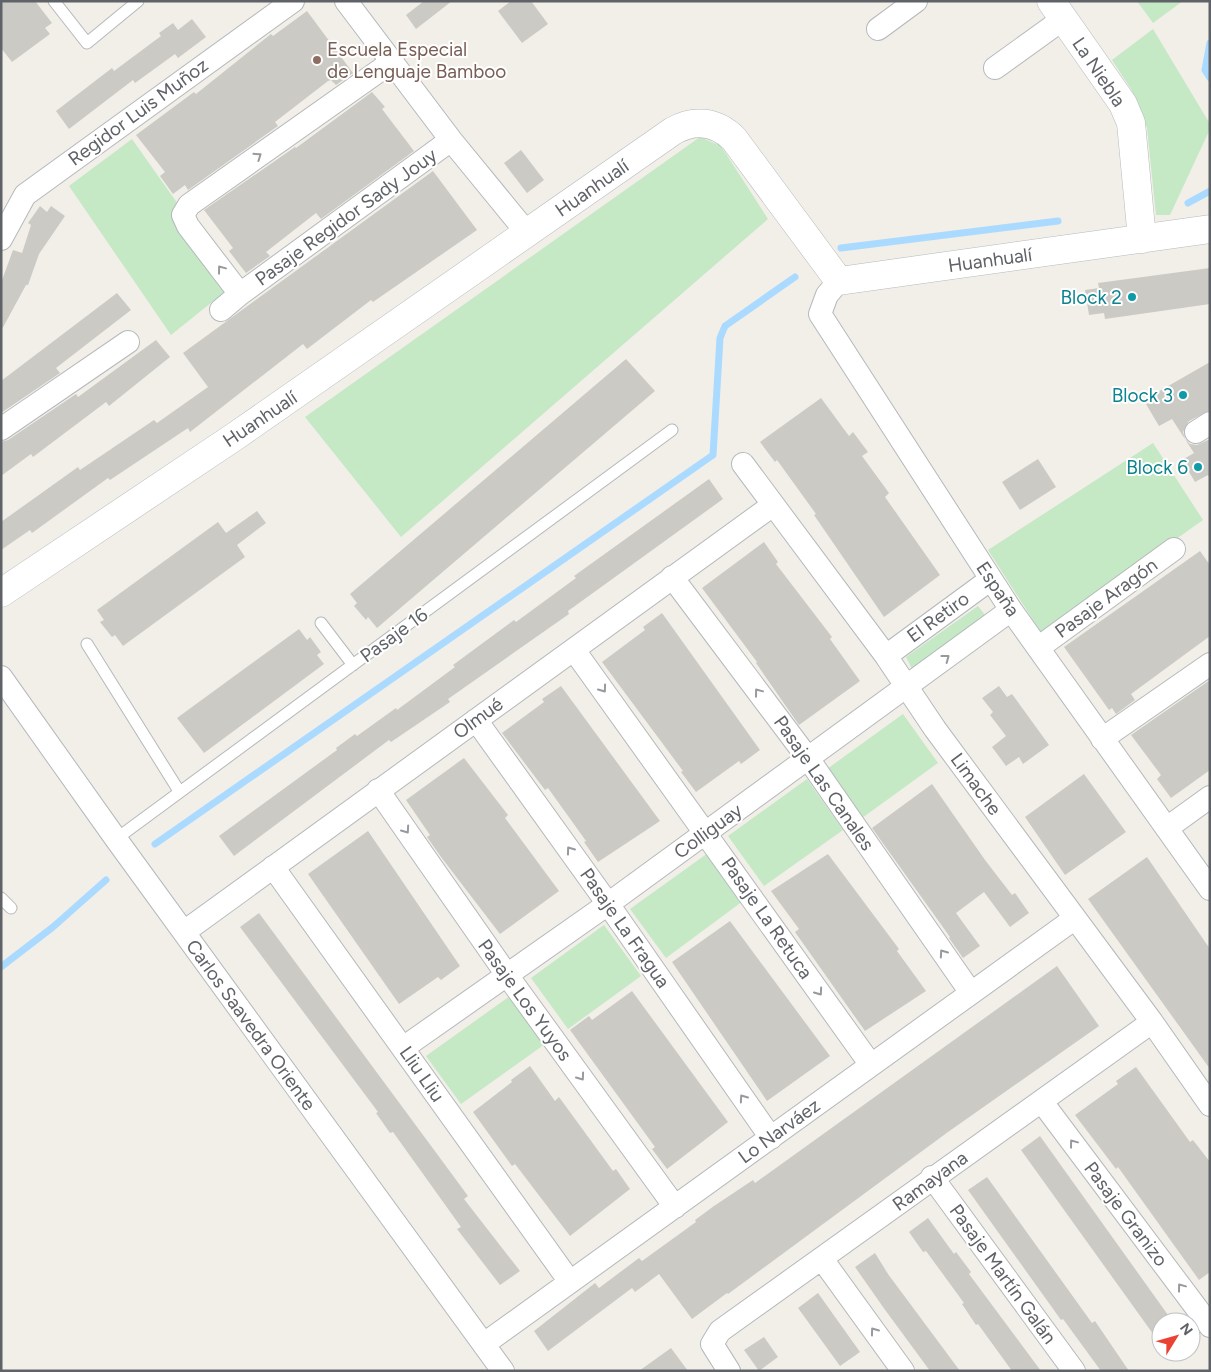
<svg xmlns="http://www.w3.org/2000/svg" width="1211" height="1372" font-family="Figtree,sans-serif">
	<rect width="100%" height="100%" fill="#f1efe8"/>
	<!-- green -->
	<path fill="#c5e8c5" d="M1137,1h46l-30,22z
		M1153,29l57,95v5l-40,86h-14l-9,-87 -16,-39 -19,-29z
		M700,137l21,9 47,73 -367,318 -96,-120z
		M132,139l48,68 47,83 -56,45 -102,-149z
		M1153,443l50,77 -161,114 -54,-84z
		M978,606l7,9 -73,54 -6,-12z
		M903,714l35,49 -76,55 -35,-49z
		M807,779l36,51 -79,56 -36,-50z
		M708,853l35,48 -77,57 -36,-49z
		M604,925l37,51 -73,53 -37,-51z
		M510,996l35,48 -84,60 -35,-48z"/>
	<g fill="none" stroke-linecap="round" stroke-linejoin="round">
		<!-- stream -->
		<path stroke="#aadaff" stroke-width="7" d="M1210,43l-5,27 5,8
			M1188,203l22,-12
			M841,248l217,-27
			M155,844l558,-389 7,-117 5,-12 70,-49
			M1,967l52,-40 53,-47"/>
	</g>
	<!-- building -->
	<path fill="#cccac5" d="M1,1h34l17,22 -7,5 5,6 -38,28 -11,-14z
		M424,1h28l-36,28 -10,-14z
		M511,1h20l17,23 -26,19 -24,-32z
		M307,11l46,62 -17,12 -5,-5 -3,1 -53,41 3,4 -90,64 -3,-5 -12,9 -13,-18 5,-4 -29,-37 58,-43 2,2 75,-60 2,2z
		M192,19l14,18 -28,21 -3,-4 -40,29 -2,-3 -64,49 -13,-18 56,-43 2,3 47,-35 -2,-3 14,-10 5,7z
		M372,92l13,15 -3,2 32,42 -93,68 -5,-6 -50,39 4,4 -24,17 -17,-22 4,-3 -29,-38 91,-63 1,1z
		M521,150l23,30 -17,13 -23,-30z
		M433,171l44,59 -104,72 -2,-2 -64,49 -4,-5 -113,88 -2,-4 -78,52 -2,-2 -76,55 -2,-3 -29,20v-28l77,-55 2,3 74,-50 3,3 51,-36 -25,-34z
		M40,206l7,6 4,-6 14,10 -26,38 -11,31h-2l-25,46v-48l12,-33 9,3 9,-28 -3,-2z
		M1210,268v36l-105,15 -1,-6 -15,2 -4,-25 14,-2 -1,-5z
		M117,293l14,17 -75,58 4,5 -59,40v-32z
		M156,340l14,17 -61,49 -3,-4 -73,55 -2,-3 -30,22v-34l7,-2 68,-46 2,3z
		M626,359l29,32 -278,237 -9,-11 -2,3 -12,-14 3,-3 -7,-9z
		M1210,362v48l-21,11 -6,11 2,7 5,5 7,1 13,-6v39l-2,-3 -13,7 -13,-22 12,-7 -22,-34 -13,7 -13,-22 12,-7 -2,-4z
		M821,398l28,38 4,-4 15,20 -6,4 27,37 -4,4 55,78 -56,42 -70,-102 2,-1 -39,-54 -2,2 -15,-20z
		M1038,459l18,28 -36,23 -18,-28z
		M709,479l14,20 -155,112 1,3 -121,85 2,3 -59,40 -2,-2 -155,116 -15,-20 118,-86 -1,-2 19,-14 2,2 39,-28 1,2 58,-43 -2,-2 61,-45 2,2 60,-44 -2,-2z
		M257,511l9,12 -29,22 8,12 -122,89 -8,-11 -3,2 -12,-15 4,-2 -7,-10 121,-88 8,11z
		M764,542l14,20 -2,2 56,73 -2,2 30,42 -61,44 -43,-62 1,-1 -55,-74z
		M1200,551l10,14v71l-79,58 4,6 -19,14 -4,-6 -3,2 -45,-63z
		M662,613l98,137 -19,14 -2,-3 -43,31 -15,-20 2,-1 -81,-109 43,-32 -2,-3z
		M299,629l8,11 3,-3 11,15 -4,3 7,9 -120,89 -27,-35z
		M1210,680v90l-39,28 -14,-19 4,-4 -30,-40z
		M561,686l99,135 -62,41 -14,-20 2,-1 -38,-53 -3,2 -43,-57 42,-31 -2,-3z
		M999,686l8,11 5,-3 37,51 -26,19 -4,-7 -13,9 -14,-19 14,-11 -16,-21 3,-3 -11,-14z
		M464,758l44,57 -3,3 54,73 -59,43 -59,-77 -14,-20 3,-2 -24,-35z
		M1084,774l42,58 -61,43 -40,-58z
		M932,784l53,76 27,35 3,-2 14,20 -19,14 -26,-35 -28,21 24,33 -17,12 -14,-20 1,-1 -78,-109z
		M368,831l92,135 -19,14 -3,-3 -39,27 -91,-130z
		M828,854l71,95 -2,2 29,40 -61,40 -70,-99 4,-3 -28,-38z
		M1147,857l63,92v120l-122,-170z
		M259,913l181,245 28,38 -4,3 56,72 -20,14 -43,-56 4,-2 -68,-95 -3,1 -14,-20 2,-1 -138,-185z
		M730,921l100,135 -63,45 -95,-139z
		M1057,966l42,60 -151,106 -220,162 -1,-1 -35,26 -33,-45 -24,18 -3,-4 -84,63 -14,-20 61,-48 4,5 40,-30 3,3 54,-39 -1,-2 19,-14 39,-26 2,3z
		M632,991l96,131 -61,47 -15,-20 3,-2 -85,-117 19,-14 3,4z
		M530,1066l25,35 4,-4 54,74 3,-2 14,20 -60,47 -55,-72 -3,2 -39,-54 39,-30 -1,-2z
		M1136,1067l54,75 3,-2 17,22v110l-11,8 -81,-113 -2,2 -41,-54 43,-31 -2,-3z
		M1040,1136l133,186h-12v23l-140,-195z
		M987,1177l105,146 3,-2 34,50h-28l-38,-52 -2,1 -93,-130z
		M928,1218l26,36 2,-2 15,20 -2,2 72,97h-29l-34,-47 -2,1 -14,-21 2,-1 -38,-52 -3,1 -14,-20z
		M875,1253l13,21 72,97h-30l-47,-64 -28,-40z
		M818,1293l42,59 -20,14 -42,-58z
		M764,1337l14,20 -19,14 -15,-21z
		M671,1348l17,23h-49z"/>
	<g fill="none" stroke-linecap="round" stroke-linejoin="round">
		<!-- lane casing -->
		<g stroke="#b5b8bc" stroke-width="13">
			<path id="lane" d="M54,1l33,42 51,-42
				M321,623l32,42
				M87,644l92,147
				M116,839l556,-409
				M1,898l10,10"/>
		</g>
		<!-- street casing -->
		<g stroke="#b5b8bc" stroke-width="24">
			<path id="street" d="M346,1l105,139 77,94
				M878,29l38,-28
				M393,61l-204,144 -6,10 5,11 52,68 211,-154
				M995,68l68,-49
				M1,239l24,-44 268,-194
				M839,281l-12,14 -7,19 191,296 199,279
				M221,310l19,-16
				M1,429l127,-87
				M1196,432l14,-9
				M743,464l143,192 49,73 217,293 58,83
				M672,577l135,180 164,236
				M1038,648l136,-99
				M574,650l297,415
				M886,656l105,-77
				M1,677l115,162 387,532
				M476,720l132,184 163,234
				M1102,739l108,-75
				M378,790l129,185 168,232
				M1167,828l43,-31
				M273,867l297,415
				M184,932l589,-427
				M403,1048l205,-144 403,-294
				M1042,1102l168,224
				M932,1177l142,194
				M822,1259l81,112
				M484,1344l590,-425
				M729,1371l-17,-27 8,-13 432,-309"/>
		</g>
		<!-- secondary casing -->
		<g stroke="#b6babf" stroke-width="29">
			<path id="secondary" d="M1051,1l72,103 8,19 11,116
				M1,593l236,-158 436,-304c21,-12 43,-10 61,8l105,142 371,-52"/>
		</g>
		<!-- lane -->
		<use href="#lane" stroke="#fff" stroke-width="11"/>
		<!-- street -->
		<use href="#street" stroke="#fff" stroke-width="22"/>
		<!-- secondary -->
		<use href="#secondary" stroke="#fff" stroke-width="28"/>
	</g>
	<!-- one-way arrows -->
	<defs><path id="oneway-chevron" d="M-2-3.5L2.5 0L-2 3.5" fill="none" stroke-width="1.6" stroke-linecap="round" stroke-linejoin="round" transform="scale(1.25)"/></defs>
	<g stroke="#979a9d">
		<use href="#oneway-chevron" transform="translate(258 156) rotate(-35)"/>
		<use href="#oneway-chevron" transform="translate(221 269) rotate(-127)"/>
		<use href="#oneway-chevron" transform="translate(946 658) rotate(-37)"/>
		<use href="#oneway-chevron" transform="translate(603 689) rotate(54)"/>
		<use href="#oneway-chevron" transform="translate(758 692) rotate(-127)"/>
		<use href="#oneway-chevron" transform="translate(406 830) rotate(55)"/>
		<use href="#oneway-chevron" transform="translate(570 850) rotate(-126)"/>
		<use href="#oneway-chevron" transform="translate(943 953) rotate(-125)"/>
		<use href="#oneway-chevron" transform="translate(819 992) rotate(55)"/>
		<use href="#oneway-chevron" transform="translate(581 1077) rotate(54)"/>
		<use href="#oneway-chevron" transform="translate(743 1098) rotate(-125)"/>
		<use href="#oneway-chevron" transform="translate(1073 1143) rotate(-127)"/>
		<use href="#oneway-chevron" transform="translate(1181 1287) rotate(-127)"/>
		<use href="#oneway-chevron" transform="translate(874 1331) rotate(-126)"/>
	</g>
	<!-- markers -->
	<circle fill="#8d6e63" stroke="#fff" stroke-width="2" cx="317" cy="60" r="5"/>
	<g fill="#0f9aa8" stroke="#fff" stroke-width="2">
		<circle cx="1132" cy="297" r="5"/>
		<circle cx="1183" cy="395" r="5"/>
		<circle cx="1198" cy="467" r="5"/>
	</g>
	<g text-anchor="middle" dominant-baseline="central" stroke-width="4" stroke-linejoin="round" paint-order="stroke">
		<!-- education labels -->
		<g font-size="19" fill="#785e54" stroke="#fff" text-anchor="start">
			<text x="327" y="49">Escuela Especial<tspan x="327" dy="22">de Lenguaje Bamboo</tspan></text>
		</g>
		<!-- street labels -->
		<g font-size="19" fill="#5f6368" stroke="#fff">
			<text transform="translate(1099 72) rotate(56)">La Niebla</text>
			<text transform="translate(138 112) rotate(-36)">Regidor Luis Muñoz</text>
			<text transform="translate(592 188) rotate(-35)">Huanhualí</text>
			<text transform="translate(346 217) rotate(-36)">Pasaje Regidor Sady Jouy</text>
			<text transform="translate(990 260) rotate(-8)">Huanhualí</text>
			<text transform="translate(260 419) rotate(-34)">Huanhualí</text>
			<text transform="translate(998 589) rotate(56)">España</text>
			<text transform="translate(1106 598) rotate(-36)">Pasaje Aragón</text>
			<text transform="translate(938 617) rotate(-36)">El Retiro</text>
			<text transform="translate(394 635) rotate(-36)">Pasaje 16</text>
			<text transform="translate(478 718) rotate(-36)">Olmué</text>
			<text transform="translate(824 783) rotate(55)">Pasaje Las Canales</text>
			<text transform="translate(976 784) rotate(54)">Limache</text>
			<text transform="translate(708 831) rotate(-36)">Colliguay</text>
			<text transform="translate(767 918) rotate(55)">Pasaje La Retuca</text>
			<text transform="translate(625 928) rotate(55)">Pasaje La Fragua</text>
			<text transform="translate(525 1000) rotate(54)">Pasaje Los Yuyos</text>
			<text transform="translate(251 1025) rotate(54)">Carlos Saavedra Oriente</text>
			<text transform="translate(422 1074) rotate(55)">Lliu Lliu</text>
			<text transform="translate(779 1131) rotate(-36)">Lo Narváez</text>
			<text transform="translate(930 1181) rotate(-36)">Ramayana</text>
			<text transform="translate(1126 1214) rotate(53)">Pasaje Granizo</text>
			<text transform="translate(1003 1274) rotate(54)">Pasaje Martín Galán</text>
		</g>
		<!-- culture labels -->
		<g font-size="19" fill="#0d838f" stroke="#fff" text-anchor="end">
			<text x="1122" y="297">Block 2</text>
			<text x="1173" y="395">Block 3</text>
			<text x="1188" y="467">Block 6</text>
		</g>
	</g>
	<!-- border -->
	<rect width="1211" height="1372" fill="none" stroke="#5f6368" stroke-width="5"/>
	<!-- north arrow -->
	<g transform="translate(1176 1337) rotate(53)"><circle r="24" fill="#ffffff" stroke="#bfc1c3"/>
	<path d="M0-4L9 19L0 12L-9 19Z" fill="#ea4335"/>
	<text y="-8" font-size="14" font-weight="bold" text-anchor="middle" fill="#5f6368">N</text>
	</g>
</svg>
